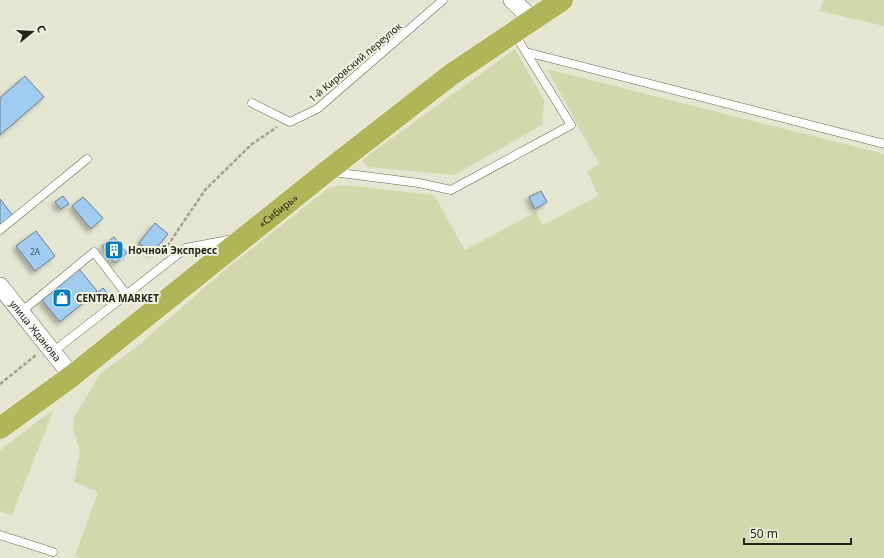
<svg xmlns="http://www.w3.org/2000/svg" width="884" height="558" font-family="'Noto Sans',sans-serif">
	<defs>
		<filter id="shadow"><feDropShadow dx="-3.5" dy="3.5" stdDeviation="2" flood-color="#0004"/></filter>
	</defs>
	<rect width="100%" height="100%" fill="#e4e6d1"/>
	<!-- green -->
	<path fill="#d2d7ac" d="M823,0h61v26l-64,-15z
		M515,49l29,51 -2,25 -88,50 -87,-8 -5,-7z
		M547,69l337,85v404h-803l-6,-2 23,-64 -24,-10 6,-30 -7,-24 1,-10 25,-43 41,-31 86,-75 100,-79 10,-4 8,-1 90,10 31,55 71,-38 7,13 55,-29 -11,-25 12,-7z
		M54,409l-42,106 -12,-4v-61z"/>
	<!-- building -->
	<path fill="#a1ccf2" stroke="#6c7c8a" filter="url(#shadow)" d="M25,76l19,21 -44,38v-37z
		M541,191l6,11 -12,7 -6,-12z
		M63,196l6,8 -8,5 -6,-7z
		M83,197l20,21 -12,11 -19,-23z
		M0,199l14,18 -14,11z
		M155,223l13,11 -16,19 -13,-10z
		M36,231l19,25 -20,15 -19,-25z
		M114,237l13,16 -12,10 -13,-17z
		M79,269l18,22 -37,31 -18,-22z
		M103,288l5,6 -7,6 -5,-6z"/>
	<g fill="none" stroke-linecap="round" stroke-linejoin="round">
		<!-- service casing -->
		<g stroke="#656754" stroke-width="9">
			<path id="service" d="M526,52l358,92
				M252,103l38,19 27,-13 126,-109
				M333,172l86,11 32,7 120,-65 -57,-92
				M0,230l87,-71
				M21,312l73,-60 33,43
				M54,351l132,-103 47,-9
				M0,535l53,17"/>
		</g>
		<!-- minor casing -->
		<g stroke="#656754" stroke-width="18">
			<g id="minor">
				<path d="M512,0l20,19"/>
				<path id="s1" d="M0,286l72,90"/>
			</g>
		</g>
		<!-- trunk casing -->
		<g stroke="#fff" stroke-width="23">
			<g id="trunk">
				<path id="s2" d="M0,428l72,-52 254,-204 126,-98 110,-74"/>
			</g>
		</g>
		<!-- path -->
		<path stroke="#a0a191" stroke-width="2.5" stroke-dasharray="4 2" stroke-linecap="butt" d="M164,251l41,-61 47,-46 25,-17
			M0,384l36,-29"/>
		<!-- service -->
		<use href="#service" stroke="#fff" stroke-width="8"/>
		<!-- minor -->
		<use href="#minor" stroke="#fff" stroke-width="17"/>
		<!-- trunk -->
		<use href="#trunk" stroke="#b0b658" stroke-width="22"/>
	</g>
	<!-- icons -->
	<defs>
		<g id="building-square" transform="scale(1)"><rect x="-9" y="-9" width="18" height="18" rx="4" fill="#007dc5" stroke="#f1f4de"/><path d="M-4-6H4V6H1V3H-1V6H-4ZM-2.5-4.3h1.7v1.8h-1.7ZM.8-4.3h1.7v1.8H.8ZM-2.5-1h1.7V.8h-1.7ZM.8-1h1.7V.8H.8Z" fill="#fff"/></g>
		<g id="shop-square" transform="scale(1)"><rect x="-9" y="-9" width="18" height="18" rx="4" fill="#007dc5" stroke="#f1f4de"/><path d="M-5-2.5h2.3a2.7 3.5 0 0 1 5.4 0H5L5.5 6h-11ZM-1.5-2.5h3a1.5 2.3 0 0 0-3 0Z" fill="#fff"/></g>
	</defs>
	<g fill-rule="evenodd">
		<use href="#building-square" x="114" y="250"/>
		<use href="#shop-square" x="62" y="298"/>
	</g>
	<g text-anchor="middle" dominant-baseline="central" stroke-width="4" stroke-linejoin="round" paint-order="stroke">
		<!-- number labels -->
		<g font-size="8" fill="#414c50">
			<text x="35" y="251">2А</text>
		</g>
		<!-- street labels -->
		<g font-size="10" fill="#21221a" stroke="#f1f4de">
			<text transform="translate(355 62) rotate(-40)">1-й Кировский переулок</text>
			<text stroke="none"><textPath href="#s2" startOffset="353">«Сибирь»</textPath></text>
			<text stroke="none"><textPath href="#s1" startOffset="57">улица Жданова</textPath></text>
		</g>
		<!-- poi labels -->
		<g font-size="10" font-weight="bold" fill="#21221a" stroke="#f1f4de" text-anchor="start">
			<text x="128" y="250">Ночной Экспресс</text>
			<text x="76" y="298">CENTRA MARKET</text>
		</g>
	</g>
	<!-- north arrow -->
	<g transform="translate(32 32) rotate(72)" stroke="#f1f4de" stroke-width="3" paint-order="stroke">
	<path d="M0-3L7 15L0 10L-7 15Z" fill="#21221a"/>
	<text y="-6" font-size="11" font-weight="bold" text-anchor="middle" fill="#21221a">С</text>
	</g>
	<!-- scale -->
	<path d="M744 538v6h107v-6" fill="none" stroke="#21221a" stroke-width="2"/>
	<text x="750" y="538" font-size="12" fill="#21221a" stroke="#f1f4de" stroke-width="3" paint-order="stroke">50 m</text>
</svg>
